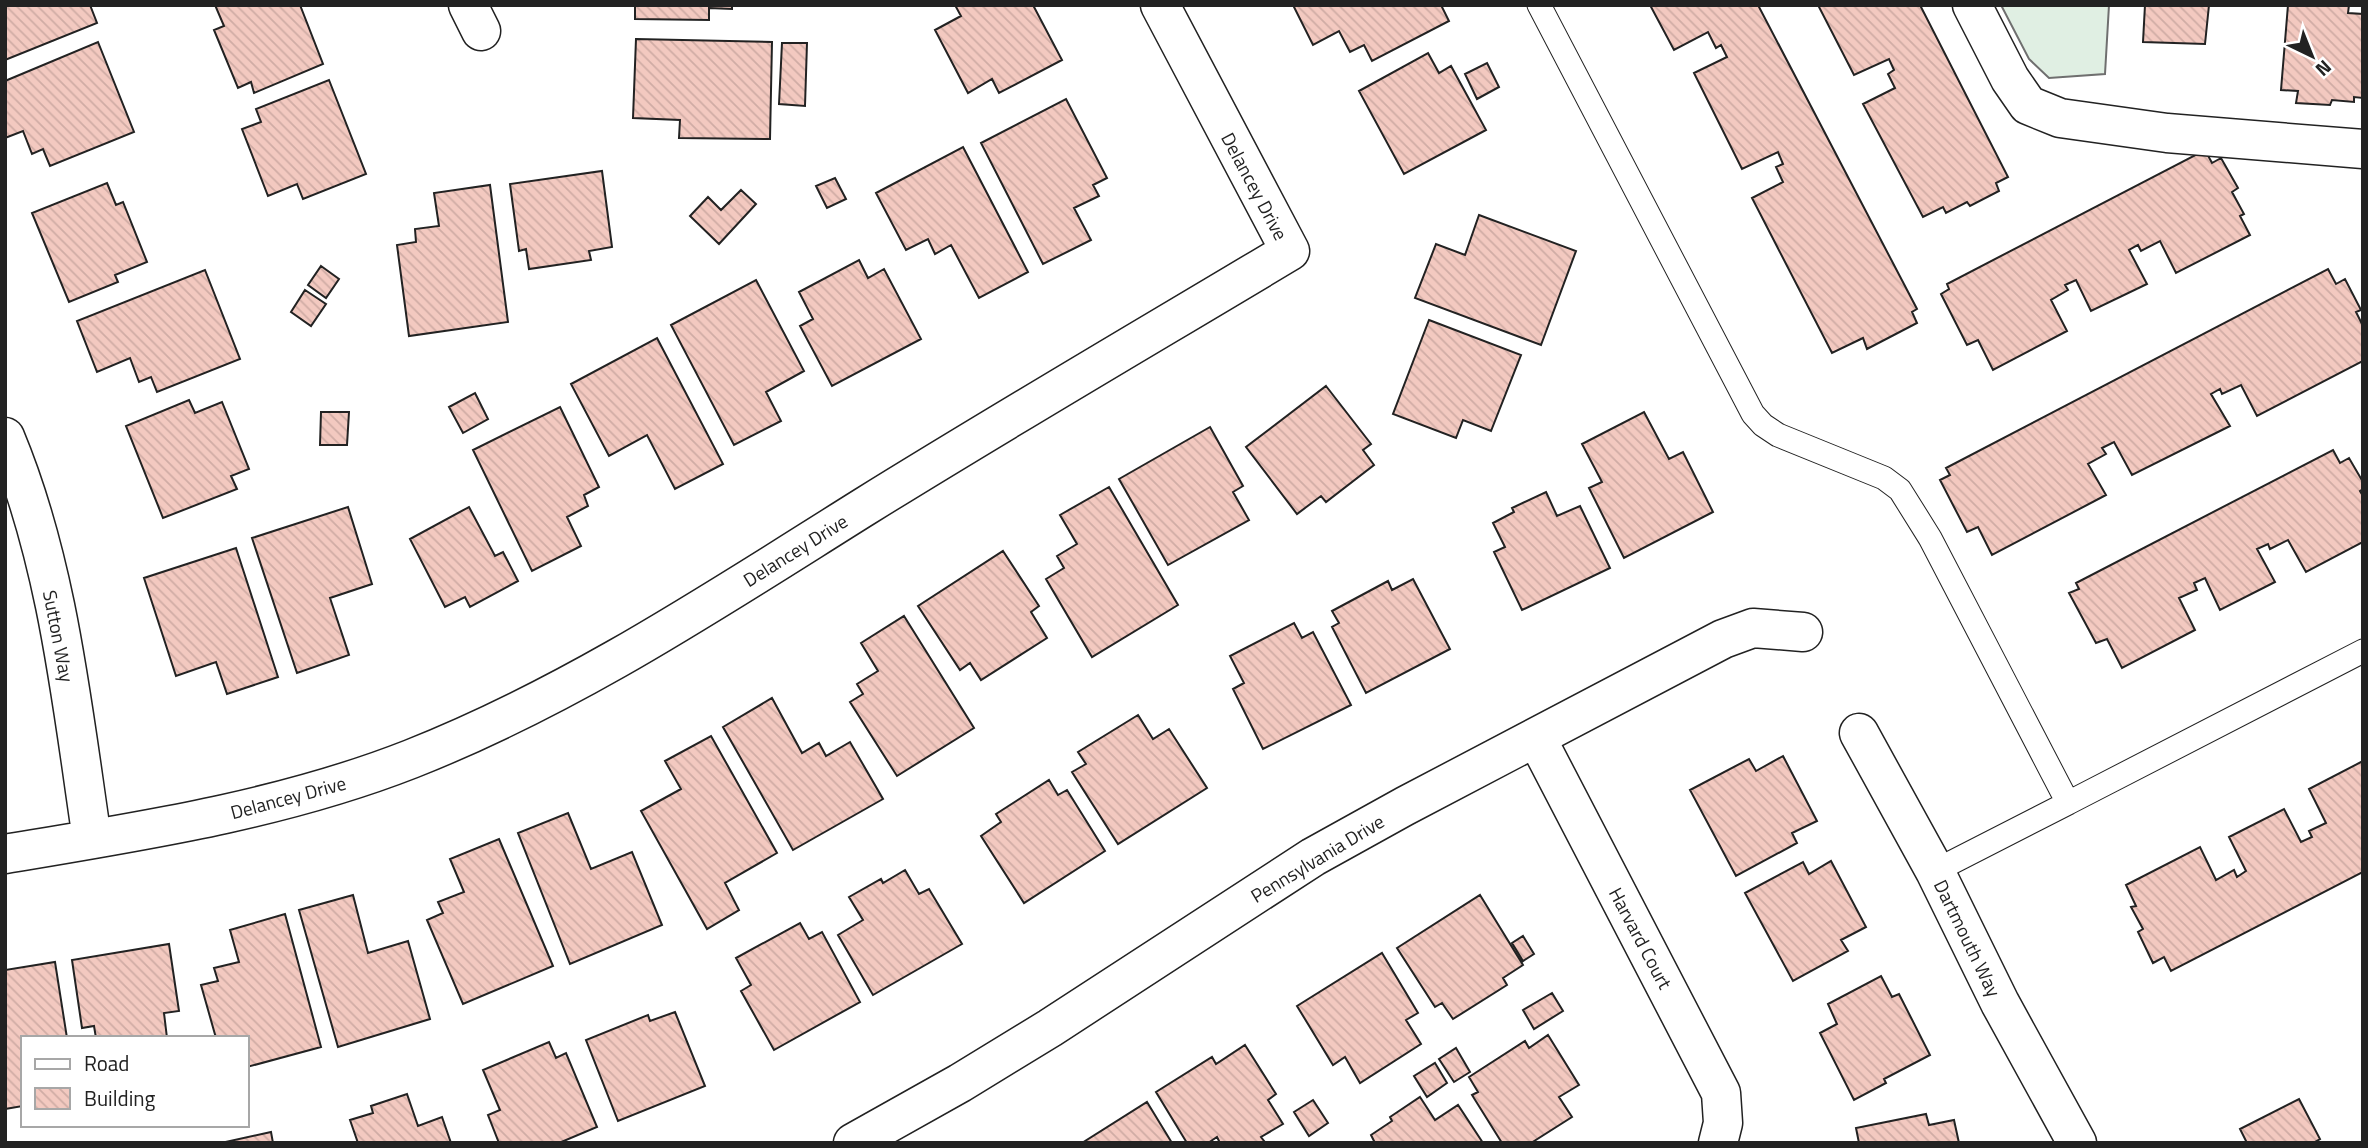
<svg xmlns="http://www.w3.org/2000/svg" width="2368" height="1148" font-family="'Titillium Web',sans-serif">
	<defs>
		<pattern id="building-back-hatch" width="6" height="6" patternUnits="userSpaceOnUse" patternTransform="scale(1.75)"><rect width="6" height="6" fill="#f3c9c0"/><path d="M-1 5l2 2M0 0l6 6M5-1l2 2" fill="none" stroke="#d0aca5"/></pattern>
	</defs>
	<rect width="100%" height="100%" fill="#fff"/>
	<!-- grass -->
	<path fill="#e0efe3" stroke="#6f6f6f" stroke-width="2" d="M2001,5h108l-4,69 -56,4 -20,-19z"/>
	<!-- building -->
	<path fill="url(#building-back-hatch)" stroke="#222" stroke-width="2" d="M5,5h85l7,18 -92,37z
		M215,5h85l23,59 -69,29 -3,-11 -13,6 -24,-58 10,-4z
		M635,5h97v4l-23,-1v12l-74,-1z
		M955,5h78l29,55 -63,33 -7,-14 -24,14 -33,-63 26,-14z
		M1293,5h148l8,16 -77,40 -8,-16 -14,7 -11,-21 -26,14z
		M1650,5h108l159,304 -5,3 5,11 -50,26 -4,-11 -31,15 -80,-155 31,-16 -7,-15 7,-3 -5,-12 -36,17 -48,-96 33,-16 -6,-12 -5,3 -8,-16 -34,18z
		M1818,5h102l88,172 -12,6 3,8 -29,15 -3,-4 -21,11 -3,-6 -20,10 -60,-113 32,-16 -7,-14 6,-4 -5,-11 -35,16z
		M2145,5h64l-4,39 -62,-2z
		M2288,5h61l-1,8 15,1v84l-9,-1v5l-22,-2 -2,5 -34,-2 2,-12 -17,-1z
		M636,39l136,3 -2,97 -91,-1 1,-18 -47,-2z
		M98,42l36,90 -84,34 -7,-17 -11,5 -9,-23 -18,7v-57z
		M782,43h25l-2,63 -26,-2z
		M1428,53l11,20 12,-7 35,64 -82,44 -45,-83z
		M1487,63l12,24 -22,12 -12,-25z
		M329,80l37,94 -63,25 -6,-15 -29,12 -26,-67 19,-7 -5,-13z
		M1066,99l41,79 -14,7 6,11 -25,12 17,32 -48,24 -62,-121z
		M963,147l65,125 -49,26 -28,-53 -16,9 -7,-15 -22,11 -30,-57z
		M2205,150l7,13 9,-5 17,30 -6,4 12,22 -4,2 10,19 -74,38 -16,-32 -19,10 -3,-6 -9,5 18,34 -56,27 -15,-31 -11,5 3,5 -17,10 16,31 -74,39 -15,-30 -11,5 -26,-51 8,-5 -2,-5z
		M602,171l10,76 -23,4 2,9 -62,9 -3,-20 -7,2 -9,-67z
		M835,178l11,21 -19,9 -11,-22z
		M107,183l9,22 7,-3 24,60 -32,13 3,7 -49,20 -37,-89z
		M490,185l18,137 -99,14 -12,-91 19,-3 -1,-13 24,-3 -5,-33z
		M741,190l15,14 -37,40 -29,-28 18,-19 13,13z
		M1479,215l97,36 -35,94 -126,-47 21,-54 29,11z
		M859,260l9,18 16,-9 37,70 -89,47 -32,-60 13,-7 -14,-27z
		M321,266l18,13 -13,19 -18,-13z
		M2328,269l8,15 9,-5 16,31 -5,2 7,14v35l-106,55 -16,-31 -19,9 -2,-5 -9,5 19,32 -98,49 -18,-33 -12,6 4,6 -18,10 18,31 -114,60 -14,-28 -11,5 -27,-52 10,-5 -4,-7z
		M205,270l35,89 -83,33 -6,-15 -12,5 -9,-24 -33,14 -20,-51z
		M756,280l48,91 -38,21 15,29 -47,24 -63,-120z
		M305,290l21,14 -15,22 -20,-14z
		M1429,320l92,35 -30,76 -28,-11 -7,18 -63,-24z
		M657,338l66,126 -48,25 -28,-54 -38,21 -38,-72z
		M1326,386l45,58 -8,6 11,15 -48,37 -5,-6 -24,18 -51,-67z
		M475,393l13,26 -25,14 -14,-26z
		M189,400l6,13 27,-11 27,67 -18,7 6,13 -74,29 -37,-92z
		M560,407l39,80 -15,8 4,11 -21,11 14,29 -49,25 -59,-121z
		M321,412h28l-2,33h-27z
		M1644,412l25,47 14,-7 30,60 -89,46 -35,-70 13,-6 -20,-38z
		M1210,427l33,59 -10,6 16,28 -81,45 -49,-86z
		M2333,450l7,13 9,-5 14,24v7l-3,2 3,5v46l-57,30 -18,-32 -18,9 -2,-5 -11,5 18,33 -55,28 -15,-32 -11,5 3,7 -18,8 16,32 -73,38 -15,-29 -11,4 -27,-50 10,-4 -3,-6z
		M1109,487l69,118 -86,52 -46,-78 18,-11 -7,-12 20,-12 -17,-29z
		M1546,492l11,24 23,-10 30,62 -88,42 -28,-58 11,-5 -12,-24 21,-11 -2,-4z
		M348,507l24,77 -42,14 19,57 -52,18 -45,-135z
		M469,507l26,49 8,-4 15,29 -48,26 -5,-10 -20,10 -35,-68z
		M236,548l42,129 -51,17 -11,-32 -40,14 -32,-98z
		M1003,551l36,55 -8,6 16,26 -66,42 -11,-17 -10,7 -42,-64z
		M1413,579l37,70 -84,44 -34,-66 7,-4 -7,-12 56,-30 4,9z
		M904,616l70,112 -77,48 -47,-74 13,-8 -6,-10 21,-13 -17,-28z
		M1294,623l8,15 11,-6 38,73 -88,44 -30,-60 11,-6 -14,-27z
		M772,698l30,55 17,-10 7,13 24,-14 33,57 -90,51 -70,-123z
		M1138,715l15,24 16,-10 38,59 -89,56 -46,-72 14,-8 -8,-12z
		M711,736l66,117 -52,30 14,27 -32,19 -66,-118 40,-22 -16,-28z
		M1783,756l34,65 -25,12 5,10 -61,33 -46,-86 59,-31 7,12z
		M2363,761v111l-192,99 -7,-14 -11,6 -15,-31 5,-3 -12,-22 5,-1 -10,-21 74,-38 16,33 18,-10 3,7 9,-6 -17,-34 55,-28 17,33 11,-5 -3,-6 17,-8 -17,-34z
		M1049,780l9,15 9,-5 38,61 -81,52 -43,-67 20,-14 -5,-8z
		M568,813l23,56 41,-17 30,73 -92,39 -52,-131z
		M499,839l54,127 -90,38 -36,-84 16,-7 -5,-11 26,-10 -14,-33z
		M1831,861l35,66 -25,13 7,11 -55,30 -48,-88 58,-31 6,12z
		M905,870l14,24 10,-5 33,55 -89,51 -35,-60 25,-15 -14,-23 32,-18 2,4z
		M353,895l15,58 40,-12 22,78 -92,28 -39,-137z
		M1480,895l43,70 -20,13 4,7 -54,34 -11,-16 -7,4 -38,-59z
		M285,914l36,133 -74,20v-29h-31l-15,-53 17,-4 -4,-13 25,-6 -9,-32z
		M800,923l9,16 13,-7 38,70 -86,48 -33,-59 10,-6 -15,-27z
		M1523,936l11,18 -11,7 -11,-18z
		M169,944l10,67 -15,2 3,25h-71l-2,-12 -12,2 -10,-68z
		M1382,953l36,60 -12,7 15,24 -61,39 -15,-26 -12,8 -36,-59z
		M55,962l12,76h-44v68l-18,3v-139z
		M1881,976l11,21 7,-3 31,61 -46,24 2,4 -32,17 -34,-67 17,-9 -9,-20z
		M1552,993l11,18 -29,18 -11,-19z
		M675,1012l30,74 -87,35 -32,-81 62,-25 2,6z
		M1548,1035l31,50 -20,12 13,20 -41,26h-29l-30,-48 6,-3 -9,-15 56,-36 4,7z
		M549,1042l7,16 10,-5 31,74 -38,16h-60l-11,-28 12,-5 -17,-40z
		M1245,1045l31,49 -8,6 15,24 -22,13 3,4 -2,2h-42l-3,-6 -9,6h-21l-31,-51 56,-35 4,7z
		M1456,1048l14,24 -16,10 -15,-23z
		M1435,1063l12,20 -20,14 -13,-21z
		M407,1094l11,32 24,-9 9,26h-93l-8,-23 23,-7 -2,-7z
		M1420,1097l15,23 23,-15 25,38h-108l-4,-8 21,-14 -2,-4z
		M2299,1099l21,40 -7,4h-66l-7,-14z
		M1313,1100l15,23 -19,13 -15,-24z
		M1147,1102l25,41h-90z
		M1926,1114l3,11 25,-5 5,23h-100l-3,-15z
		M271,1132l2,11h-52z"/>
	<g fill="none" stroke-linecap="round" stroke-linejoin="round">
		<!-- lane casing -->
		<g stroke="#222" stroke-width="25">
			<path id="lane" d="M1539,5l214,409 10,11 15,10 106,43 16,12 30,48 138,265 295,-152
				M1935,871l133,-68"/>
		</g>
		<!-- street casing -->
		<g stroke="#222" stroke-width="41">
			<path id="street" d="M468,5l13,26
				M1972,5l38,74 18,26 32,13 107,15 196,16
				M5,437c53,127 67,268 87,402
				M1859,733l76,138 65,132 77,140
				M1537,739l184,354 2,30 -5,20
				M5,854c137,-23 276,-44 406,-95 162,-64 306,-160 453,-252 140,-87 284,-171 426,-256l-130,-246
				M853,1143l107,-60 90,-55 263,-171 92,-51 318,-167 30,-11 50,4"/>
		</g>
		<!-- lane -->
		<use href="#lane" stroke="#fff" stroke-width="23"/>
		<!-- street -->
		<use href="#street" stroke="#fff" stroke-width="38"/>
	</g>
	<g text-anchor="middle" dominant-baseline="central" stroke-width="5" stroke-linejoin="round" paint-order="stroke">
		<!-- street labels -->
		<g font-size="19" fill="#222" stroke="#fff">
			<text transform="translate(1255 186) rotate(62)">Delancey Drive</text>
			<text transform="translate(795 550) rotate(-32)">Delancey Drive</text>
			<text transform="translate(59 636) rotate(79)">Sutton Way</text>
			<text transform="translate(288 797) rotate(-15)">Delancey Drive</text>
			<text transform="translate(1317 858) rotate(-31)">Pennsylvania Drive</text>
			<text transform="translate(1641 938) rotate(62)">Harvard Court</text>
			<text transform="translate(1968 938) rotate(64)">Dartmouth Way</text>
		</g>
	</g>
	<!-- border -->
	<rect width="2368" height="1148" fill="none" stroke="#222222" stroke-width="14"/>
	<!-- legend -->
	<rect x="21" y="1036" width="228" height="91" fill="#ffffff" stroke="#a7a7a7" stroke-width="2"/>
	<rect x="35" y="1059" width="35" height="10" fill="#ffffff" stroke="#a7a7a7" stroke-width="2"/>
	<text x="84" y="1071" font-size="21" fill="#222222">Road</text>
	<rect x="35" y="1088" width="35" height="21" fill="url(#building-back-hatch)" stroke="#a7a7a7" stroke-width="2"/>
	<text x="84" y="1106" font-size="21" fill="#222222">Building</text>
	<!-- north arrow -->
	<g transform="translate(2312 56) rotate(137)" stroke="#ffffff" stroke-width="5" paint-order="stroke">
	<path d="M0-5L12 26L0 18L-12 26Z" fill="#222222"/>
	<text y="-10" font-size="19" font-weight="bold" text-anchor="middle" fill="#222222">N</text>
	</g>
</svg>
